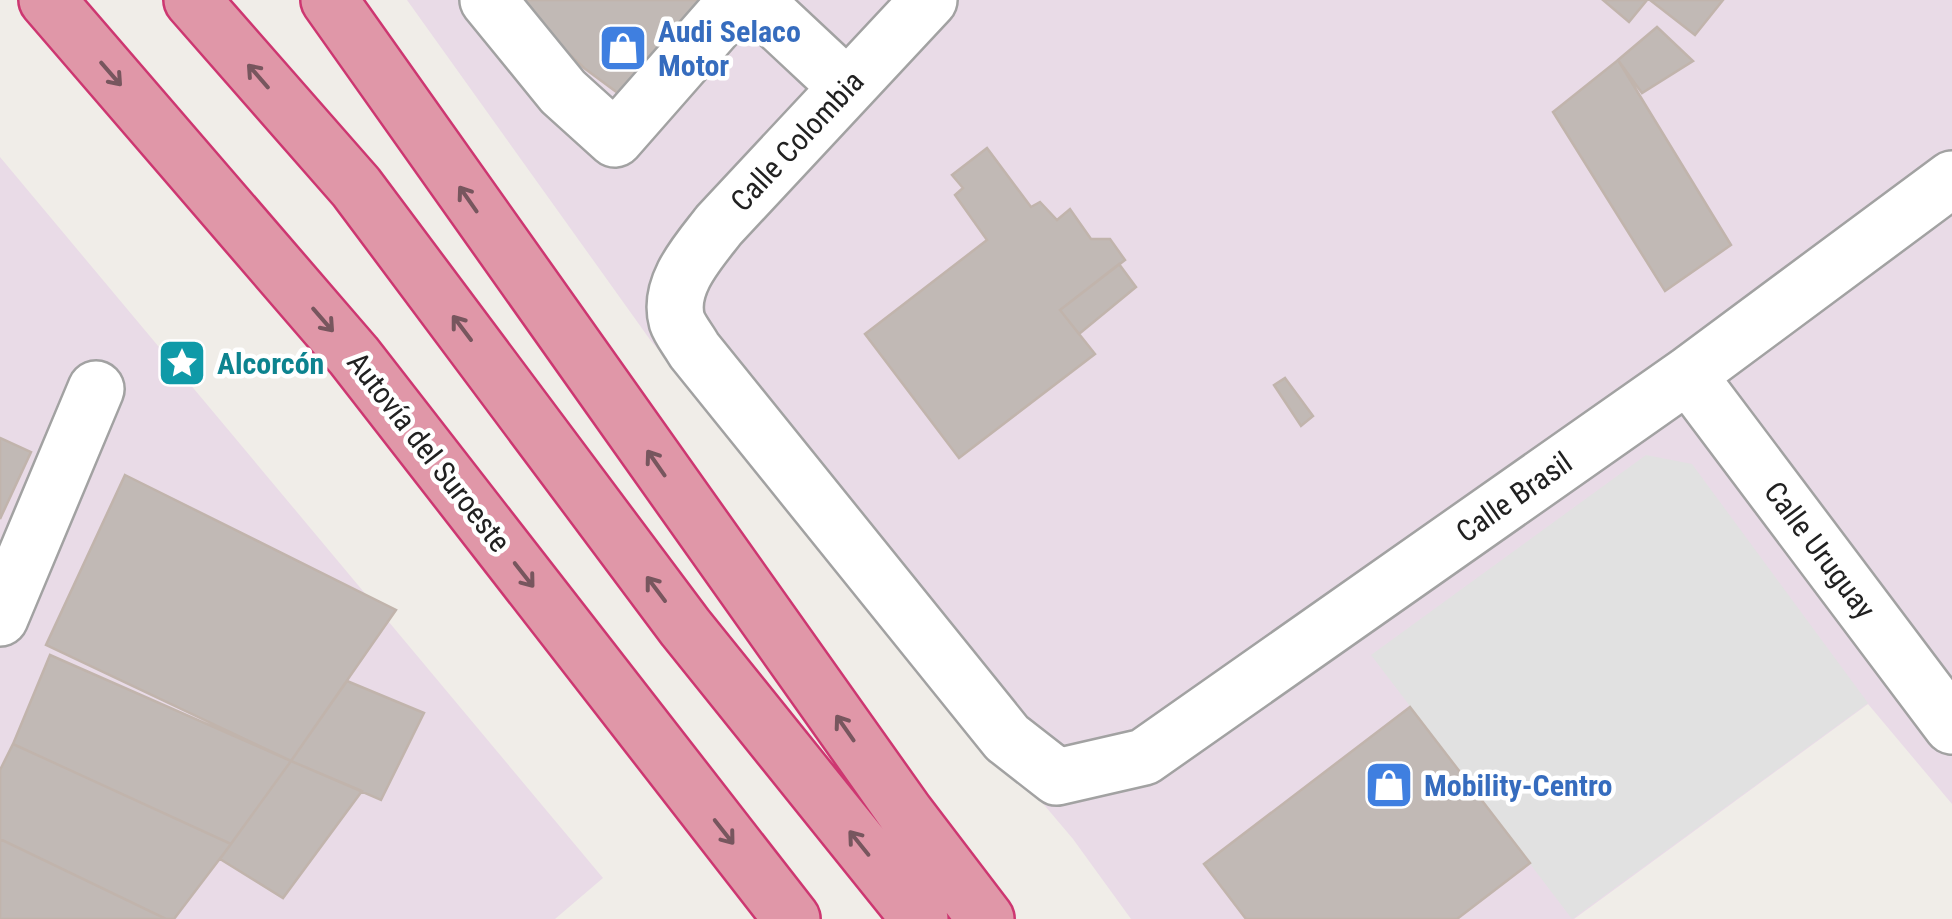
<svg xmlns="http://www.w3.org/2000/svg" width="1952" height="919" font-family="'Roboto Condensed',sans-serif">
	<rect width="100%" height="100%" fill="#f0ede8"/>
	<!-- industrial -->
	<path fill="#e9dbe7" d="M407,0h1545v804l-84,-100 -294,215h-443l-58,-80 -422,-498z
		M0,157l603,721 -48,41h-555z"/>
	<!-- parking -->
	<path fill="#e1e1e1" d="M1646,455l46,9 176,239 -296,216 -201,-264z"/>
	<!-- building -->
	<path fill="#c1b9b5" stroke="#c1b4ac" stroke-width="2.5" d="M513,0h212l-91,105 -50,-37z
		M1603,0h44l-18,22z
		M1650,0h73l-28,35z
		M1657,27l36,34 -51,32 -24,-33z
		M1618,60l113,185 -66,46 -112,-179z
		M987,148l44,59 9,-5 17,18 13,-11 21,30h19l15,21 -65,50 35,44 -136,104 -94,-124 122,-94 -32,-45 8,-7 -11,-13z
		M1119,264l17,23 -57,47 -19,-24z
		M1285,378l28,38 -12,10 -27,-41z
		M0,438l31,14 -31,67z
		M125,475l271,135 -105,151 -245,-116z
		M50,655l241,106 -60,83 -218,-100z
		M347,681l77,32 -43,87 -90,-39z
		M1410,707l120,156 -73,56h-211l-42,-55z
		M13,744l218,100 -57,75h-8l-166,-80v-69z
		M291,761l71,30 -79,107 -63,-39z
		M0,839l166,80h-166z"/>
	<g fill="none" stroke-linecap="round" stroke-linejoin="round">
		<!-- minor casing -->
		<g stroke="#a2a2a2" stroke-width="60">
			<path id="minor" d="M488,0l75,92 52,47 122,-139
				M754,0l93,87
				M929,0l-210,225c-20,26 -52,60 -42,96 3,9 12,20 17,29l313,388 50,39 87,-20 544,-382 264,-196
				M1688,375l264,351
				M0,618l96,-229"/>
		</g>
		<!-- highway casing -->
		<g stroke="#cd3771" stroke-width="60">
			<path id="highway" d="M47,0l307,356 438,563
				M192,0l164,187 329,440 235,292
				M329,0l577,814 80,105"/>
		</g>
		<!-- minor -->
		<use href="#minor" stroke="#fff" stroke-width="55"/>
		<!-- highway -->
		<use href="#highway" stroke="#e097a8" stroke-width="55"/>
	</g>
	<!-- one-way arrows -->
	<defs><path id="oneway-shaft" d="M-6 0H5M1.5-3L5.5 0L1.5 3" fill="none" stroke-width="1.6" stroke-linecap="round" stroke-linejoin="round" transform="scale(2.5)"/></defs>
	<g stroke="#77565e">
		<use href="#oneway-shaft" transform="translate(111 74) rotate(49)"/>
		<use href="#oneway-shaft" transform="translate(258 76) rotate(-131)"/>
		<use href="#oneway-shaft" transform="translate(468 199) rotate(-125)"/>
		<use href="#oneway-shaft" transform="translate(323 320) rotate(49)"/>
		<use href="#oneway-shaft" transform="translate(462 328) rotate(-127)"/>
		<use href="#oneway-shaft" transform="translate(656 463) rotate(-125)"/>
		<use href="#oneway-shaft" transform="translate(524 575) rotate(52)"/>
		<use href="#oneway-shaft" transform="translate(656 589) rotate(-127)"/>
		<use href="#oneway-shaft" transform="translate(845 728) rotate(-125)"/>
		<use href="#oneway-shaft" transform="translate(724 832) rotate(52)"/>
		<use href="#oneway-shaft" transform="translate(859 843) rotate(-129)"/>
	</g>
	<!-- icons -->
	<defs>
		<g id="shop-square" transform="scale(2.5)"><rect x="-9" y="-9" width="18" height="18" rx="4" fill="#3f7fe0" stroke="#fff"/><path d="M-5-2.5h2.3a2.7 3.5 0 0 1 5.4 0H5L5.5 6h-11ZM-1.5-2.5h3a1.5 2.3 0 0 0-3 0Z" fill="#fff"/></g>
		<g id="sight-square" transform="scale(2.5)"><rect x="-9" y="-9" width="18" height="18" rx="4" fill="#0f9aa8" stroke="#fff"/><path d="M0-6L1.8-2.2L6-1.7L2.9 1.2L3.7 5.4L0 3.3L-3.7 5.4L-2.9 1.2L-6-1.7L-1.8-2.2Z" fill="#fff"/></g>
	</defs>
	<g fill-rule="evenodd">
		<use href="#shop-square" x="623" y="48"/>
		<use href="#sight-square" x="182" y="363"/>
		<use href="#shop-square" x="1389" y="785"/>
	</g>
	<g text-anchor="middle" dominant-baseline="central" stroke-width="9" stroke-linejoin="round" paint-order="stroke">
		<!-- shop labels -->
		<g font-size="30" font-weight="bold" fill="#366cbe" stroke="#fff" text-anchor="start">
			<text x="658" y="31">Audi Selaco<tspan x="658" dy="34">Motor</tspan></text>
			<text x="1424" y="785">Mobility-Centro</text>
		</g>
		<!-- street labels -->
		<g font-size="30" fill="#212121" stroke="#fff">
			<text transform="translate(797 141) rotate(-47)">Calle Colombia</text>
			<text transform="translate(429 452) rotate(52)">Autovía del Suroeste</text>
			<text transform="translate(1514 497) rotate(-35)">Calle Brasil</text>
			<text transform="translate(1820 550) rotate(53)">Calle Uruguay</text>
		</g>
		<!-- culture labels -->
		<g font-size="30" font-weight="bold" fill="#0d838f" stroke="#fff" text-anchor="start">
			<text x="217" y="363">Alcorcón</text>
		</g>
	</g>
</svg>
